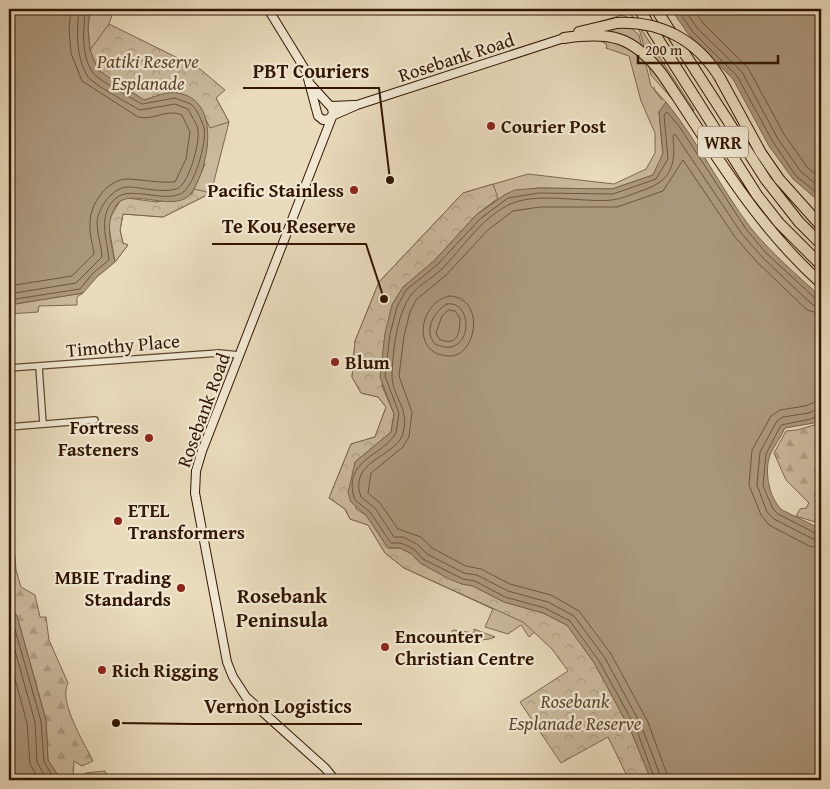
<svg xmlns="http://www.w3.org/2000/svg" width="830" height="789" font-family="'Gentium Book Plus',serif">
	<defs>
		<pattern id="forest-firs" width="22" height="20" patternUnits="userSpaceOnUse" patternTransform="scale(1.25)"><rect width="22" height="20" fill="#cab99c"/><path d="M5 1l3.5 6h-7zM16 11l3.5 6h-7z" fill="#ae9e85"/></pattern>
		<pattern id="park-crowns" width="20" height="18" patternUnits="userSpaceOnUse" patternTransform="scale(1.25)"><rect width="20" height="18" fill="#cab99c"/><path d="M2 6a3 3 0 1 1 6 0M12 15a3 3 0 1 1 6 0" fill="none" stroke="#ae9e85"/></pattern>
	</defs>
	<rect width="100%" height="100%" fill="#e9dbbc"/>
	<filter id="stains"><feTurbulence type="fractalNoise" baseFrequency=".004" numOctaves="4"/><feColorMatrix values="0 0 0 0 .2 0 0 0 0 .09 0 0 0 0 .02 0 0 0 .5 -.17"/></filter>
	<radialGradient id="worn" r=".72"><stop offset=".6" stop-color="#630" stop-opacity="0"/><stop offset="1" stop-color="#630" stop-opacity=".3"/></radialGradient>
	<!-- grass -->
	<path fill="#cab99c" stroke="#7e674e" d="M90,9h24l-5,15 1,8 106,66 13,24 -18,71 -48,24 -40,-3 -3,16 3,13 5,2 -13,17 1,-57 41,-3 35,-8 13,-30 -115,-114 -2,-21z
		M628,9l66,101 -1,2 -20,-12 -22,-25 -11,-43z
		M622,15l7,3 -1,7 11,10 12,51 15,16 -7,10 4,46 -10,17 -41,14 -73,-1 -33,6 -30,21 -94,171 12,28 201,250 -56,-36 -10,9 -8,-12 -13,9 -23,-7 8,-18 -89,-41 -19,-15 -17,-28 -18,-6 -5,-10 -16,-11 22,-54 24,-7 11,-30 -8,-10 -17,-4 -9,-16 3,-36 24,-59 84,-89 65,-19 86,10 32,-15 9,-16v-20l-14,-32 -12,-45 -23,-8 1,-3 -7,-5 6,-7 -8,-11z
		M83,293l-6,4v8l-38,1 -1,6 -29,2v-9z
		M474,629l21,8c-11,5 -21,1 -32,4l-1,-3 -14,6 -3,-4 8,-10 21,3z"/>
	<!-- forest -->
	<path fill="url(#forest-firs)" stroke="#7e674e" d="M821,423v99l-3,1 -22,-7 4,-7 6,-1 3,-5 -23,-23 -12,-27 12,-22 11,-1z
		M9,529l4,5 3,36 5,17 14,8 5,22h6l3,23 19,43c-10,19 16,59 25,78l-11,5 -8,-5 -1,14 6,2 7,-4 19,-2 5,9h-49l-13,-20 -2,-40 -29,-104 -8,-10z"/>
	<!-- park -->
	<path fill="url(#park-crowns)" stroke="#7e674e" d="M109,24l91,45 25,21 -9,8 13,24 -19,6c-19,-40 -25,-38 -66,-28l-46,-29 -8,-21z
		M493,184l5,14 -22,17 -42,46 -31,26 -11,18 -10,81 12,28 -3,18 -36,30 1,47 10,6 22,33h12l12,6 8,9 42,21 11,2 31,16 39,11 24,12 28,39 36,67 20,49h-22l-21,-43 -47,26 -41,-61 48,-31 -16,-22 -29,-27 -119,-54 -19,-15 -17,-28 -18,-6 -5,-10 -16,-11 22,-54 24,-7 11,-30 -8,-10 -17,-4 -9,-16 3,-36 24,-59 84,-89z
		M194,189l17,4 -48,24 -40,-3 -3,16 3,13 5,2 -13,17 -7,-40 12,-21 7,-3 30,4 35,-8z"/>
	<!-- water -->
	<path fill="#ab987c" stroke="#7b644a" d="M9,9h81l-2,20 2,21 8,20 46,30c10,-3 23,-9 33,-7 45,6 32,73 15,99 -14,23 -62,-5 -75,12 -13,18 -6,38 -2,58l-18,15 -14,16 -74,12z
		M671,9h150v194l-28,-24 -24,-33 -36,-67 -44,-44z
		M666,102c32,39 54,85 84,125 21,26 47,48 71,70v120l-7,6 -29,5c-4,9 -11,18 -15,27 -6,17 -1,43 12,55l39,19v251h-170l-20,-49 -36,-67 -28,-39 -24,-12 -39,-11 -31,-16 -11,-2 -13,-5 -29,-16 -8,-9 -12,-6h-12l-22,-33 -15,-13 -3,-9 7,-31 36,-30 3,-18 -14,-37 5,-44 7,-28 11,-18 31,-26 42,-46 30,-21 9,-4 24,-2 73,1 41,-14 10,-22 -4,-41z
		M9,606l8,10 29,104 2,40 13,20h-52z"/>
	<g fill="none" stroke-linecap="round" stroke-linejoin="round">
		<!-- shore -->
		<path stroke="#6e563e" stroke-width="1" d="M677,9l16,23 44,44 36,66 23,34 25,20
			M684,9l13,19 45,44 36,67 23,33 20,16
			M693,9l10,14 45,45 36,66 23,33 14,12
			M9,286l63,-10 22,-22c-1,-10 -5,-20 -4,-31 0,-19 17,-44 38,-44 16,1 31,4 47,3l11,-23 4,-27 -8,-17c-14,-7 -29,6 -44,2l-56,-36 -11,-28 -2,-24 2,-20
			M9,294l67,-11 26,-26c0,-11 -5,-22 -5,-34 1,-16 16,-37 33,-36 15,1 32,6 46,2 13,-3 24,-47 22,-59 -1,-6 -7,-15 -10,-21l-13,-5 -35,6c-9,-5 -47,-26 -52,-33 -13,-21 -11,-46 -9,-68
			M450,296c36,2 27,61 -1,60 -39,-1 -30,-55 1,-60z
			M9,300l71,-11 13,-16 16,-13c-2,-21 -12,-46 7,-62 14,-12 46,4 64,-4 14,-5 27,-52 24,-66 -2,-7 -7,-19 -13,-24l-16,-6 -33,6c-9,-5 -44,-24 -49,-31 -13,-19 -9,-44 -8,-64
			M447,304c28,-5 26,58 -12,40 -12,-13 -1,-33 12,-40z
			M449,310l6,1 5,7c0,16 -3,29 -21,21l-3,-6 6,-17z
			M821,400l-16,6 -25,4 -9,6 -19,34 -3,35 12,30 8,10 40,21 12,2
			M821,407l-12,6 -26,4 -6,4 -17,31 -3,33 10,27 7,7 39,20 8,1
			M821,414l-10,5 -30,6 -15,29 -3,32 10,23 5,5 37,19 6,1
			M9,614l3,5 29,102 3,41 11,18
			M9,629l26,93 2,40 10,18
			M9,657l18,66 3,41 9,16
			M655,780l-19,-52 -37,-67 -29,-40 -25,-13 -40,-11 -30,-16 -12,-2 -40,-20 -9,-10 -13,-6h-10l-21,-31 -15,-12c-14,-40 27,-43 41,-67l3,-20 -14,-37 5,-42 7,-27 9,-17 31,-25 43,-46 28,-21 31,-5 74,1 43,-15 12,-20 -4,-44 3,-3 12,14 67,103 20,24 50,46 5,1
			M662,780l-21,-55 -36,-67 -31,-42 -26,-14 -40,-11 -31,-16 -13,-2 -37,-19 -10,-10 -14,-7h-9l-19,-29 -14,-11c-13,-36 33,-40 41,-61 10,-27 -11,-39 -10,-62 1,-23 4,-52 15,-73 7,-14 25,-22 36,-33 20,-21 38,-49 65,-63 28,-14 73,-2 104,-5 10,-1 20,-6 29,-9 30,-10 35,-24 32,-55l2,-2 67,100 20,23 40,38 11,10 8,2
			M669,780l-21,-58 -37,-68 -32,-43 -28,-16 -41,-11 -29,-15 -15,-3 -34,-18 -11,-11 -23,-8 -18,-26 -12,-10 3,-20 32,-26 6,-10 3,-25 -13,-36 5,-40 6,-24 6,-12 30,-25 43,-46 24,-18 27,-4h77l46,-16 20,-31 52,77 21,24 51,49 14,4"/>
		<!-- stream -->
		<path stroke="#7b644a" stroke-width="1" d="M654,87l1,4 7,9"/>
		<!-- street casing -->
		<g stroke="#60462f" stroke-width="8">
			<path id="street" d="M39,367l4,57
				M9,368l210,-15 20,2
				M9,427l86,-7"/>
		</g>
		<!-- secondary casing -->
		<g stroke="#321500" stroke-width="10">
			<path id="secondary" d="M268,9l38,62 12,45 5,4 6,-1 4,-5 -1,-6 -23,-25
				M331,106l23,-1
				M332,116l25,-11 207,-67
				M332,117l-130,334 -6,20 -1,22 32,169 6,15 13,20 79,71 10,12"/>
		</g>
		<!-- highway casing -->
		<g stroke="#321500" stroke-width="12">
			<path id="highway" d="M639,9l118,186 22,28 42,42
				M656,9l110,171 33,42 22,22
				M579,32l38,-9
				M564,38c46,-7 69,-2 98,36 50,74 92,149 159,209
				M720,78l41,75 18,26 42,47"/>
		</g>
		<!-- street -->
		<use href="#street" stroke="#f1e8d3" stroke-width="5.5"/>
		<!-- secondary -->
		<use href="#secondary" stroke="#f1e8d3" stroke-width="8"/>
		<!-- highway -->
		<use href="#highway" stroke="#e9dbbc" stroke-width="10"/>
		<!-- highway-bridge casing -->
		<g stroke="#321500" stroke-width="12" stroke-linecap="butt">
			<path id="highway-bridge" d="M617,23c44,-2 80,17 103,55"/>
		</g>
		<!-- highway-bridge -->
		<use href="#highway-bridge" stroke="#e9dbbc" stroke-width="10"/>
	</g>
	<!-- markers -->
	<g fill="#8f2418" stroke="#f1e8d3" stroke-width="2">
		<circle cx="491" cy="126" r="5"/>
		<circle cx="354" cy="190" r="5"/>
		<circle cx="335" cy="362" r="5"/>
		<circle cx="149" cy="438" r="5"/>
		<circle cx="118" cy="521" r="5"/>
		<circle cx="181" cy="588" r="5"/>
		<circle cx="385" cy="647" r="5"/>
		<circle cx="102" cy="670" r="5"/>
	</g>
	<g text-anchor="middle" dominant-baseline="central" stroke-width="4.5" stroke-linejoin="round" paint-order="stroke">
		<!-- shield labels -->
		<rect fill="#f1e8d3" stroke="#6b543f" stroke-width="1" x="698" y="126.5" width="50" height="31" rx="4"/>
		<g font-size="18" font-weight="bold" fill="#321500">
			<text x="723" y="142">WRR</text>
		</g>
		<!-- street labels -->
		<g font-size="19" fill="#321500" stroke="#f1e8d3">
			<text transform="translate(456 57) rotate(-18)">Rosebank Road</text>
			<text transform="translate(123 345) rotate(-5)">Timothy Place</text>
			<text transform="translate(203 410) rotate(-70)">Rosebank Road</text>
		</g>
		<!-- park labels -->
		<g font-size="19" font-style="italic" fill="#60462f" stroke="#f1e8d3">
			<text x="148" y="61">Patiki Reserve<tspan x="148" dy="22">Esplanade</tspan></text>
			<text x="575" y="701">Rosebank<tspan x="575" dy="22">Esplanade Reserve</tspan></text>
		</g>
		<!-- poi labels -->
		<g font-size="19" font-weight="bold" fill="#321500" stroke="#f1e8d3" text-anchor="start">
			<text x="501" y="126">Courier Post</text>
			<text x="344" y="190" text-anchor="end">Pacific Stainless</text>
			<text x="345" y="362">Blum</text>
			<text x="139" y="427" text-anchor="end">Fortress<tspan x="139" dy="22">Fasteners</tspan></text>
			<text x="128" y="510">ETEL<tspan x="128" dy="22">Transformers</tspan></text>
			<text x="171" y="577" text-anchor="end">MBIE Trading<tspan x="171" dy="22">Standards</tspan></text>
			<text x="395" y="636">Encounter<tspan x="395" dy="22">Christian Centre</tspan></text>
			<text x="112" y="670">Rich Rigging</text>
		</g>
		<!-- quarter labels -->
		<g font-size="21" font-weight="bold" fill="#321500" stroke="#f1e8d3">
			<text x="282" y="595">Rosebank<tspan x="282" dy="24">Peninsula</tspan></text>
		</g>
	</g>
	<!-- callouts -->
	<path fill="none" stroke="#321500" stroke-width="2" d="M390 180L379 88H243M384 299L366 244H212M116 723L194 724H362"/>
	<g fill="#321500" stroke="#f1e8d3" stroke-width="2">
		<circle cx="390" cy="180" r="5"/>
		<circle cx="384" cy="299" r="5"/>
		<circle cx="116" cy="723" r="5"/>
	</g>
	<g font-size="20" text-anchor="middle" font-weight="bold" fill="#321500" stroke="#f1e8d3" stroke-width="4.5" stroke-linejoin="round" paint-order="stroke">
		<text x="311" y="78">PBT Couriers</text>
		<text x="289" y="233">Te Kou Reserve</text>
		<text x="278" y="713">Vernon Logistics</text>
	</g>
	<!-- margin -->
	<rect width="830" height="789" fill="none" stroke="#e9dbbc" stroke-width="30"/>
	<rect x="10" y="10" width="810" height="769" fill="none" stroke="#321500" stroke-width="2.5"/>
	<rect x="15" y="15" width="800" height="759" fill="none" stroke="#321500"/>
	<!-- scale -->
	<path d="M638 55v8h140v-8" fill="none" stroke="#321500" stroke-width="2.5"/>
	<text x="645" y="55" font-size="15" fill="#321500" stroke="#f1e8d3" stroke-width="4" paint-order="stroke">200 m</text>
	<rect width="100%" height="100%" filter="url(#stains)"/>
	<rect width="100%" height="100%" fill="url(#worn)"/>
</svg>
